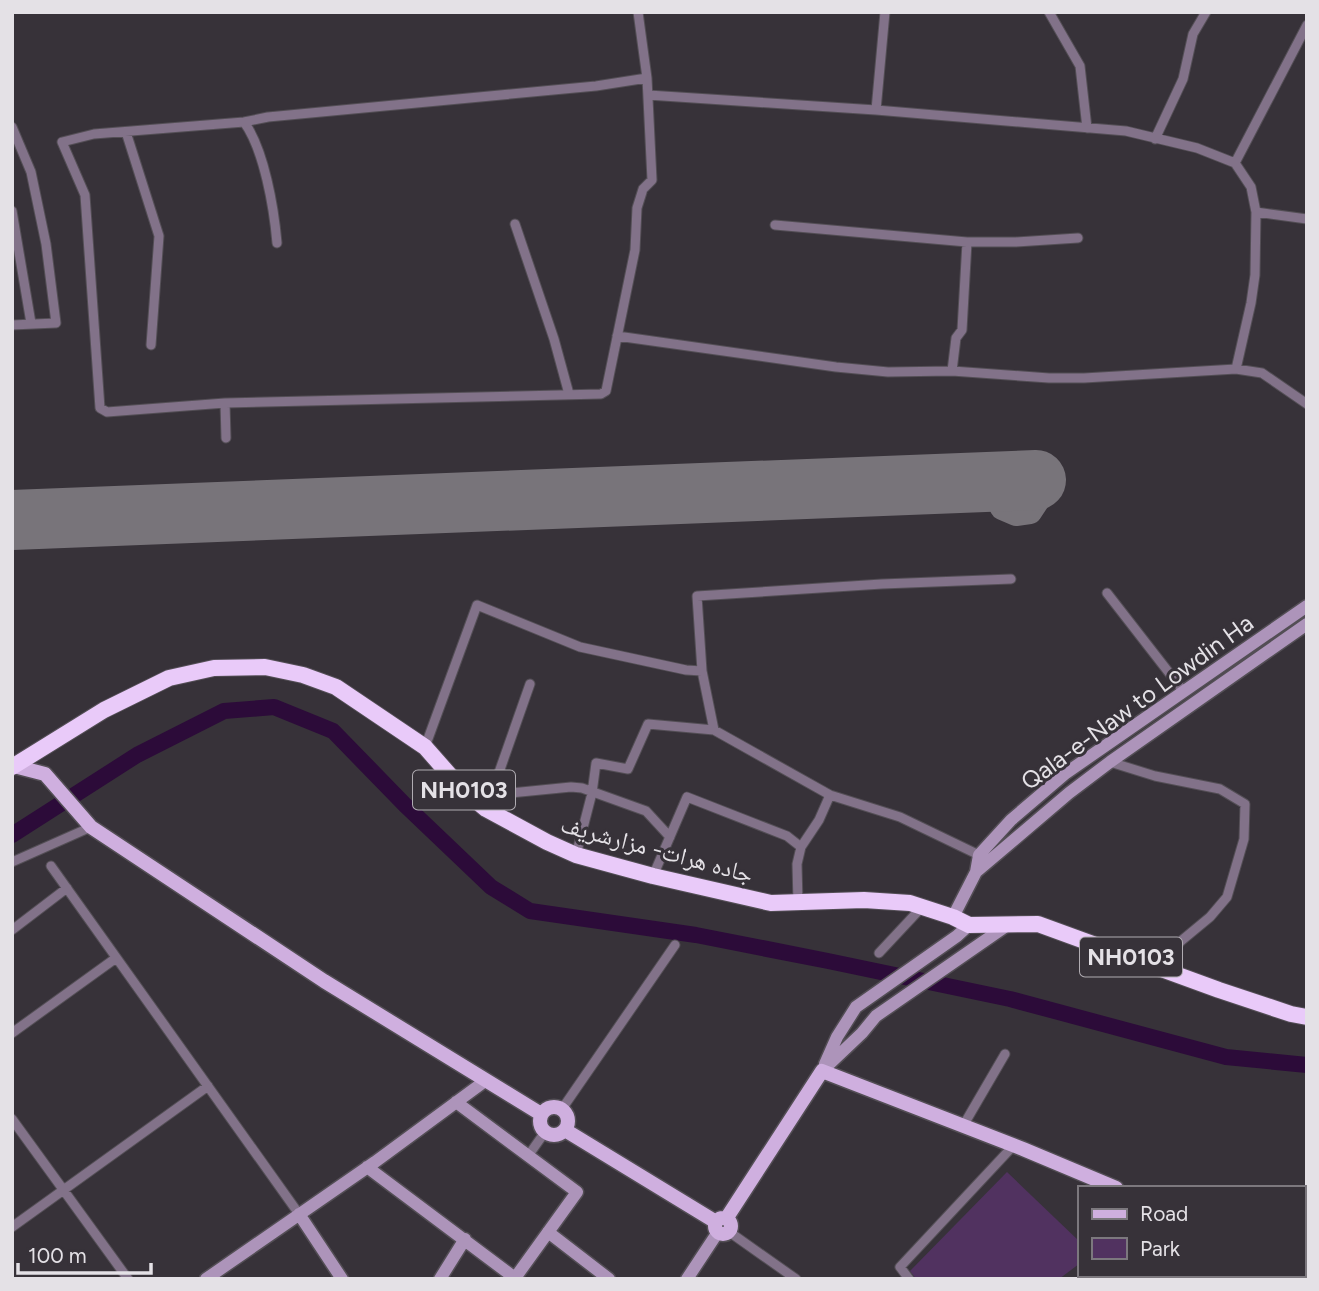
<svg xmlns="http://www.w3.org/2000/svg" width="1319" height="1291" font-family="Figtree,'Noto Naskh Arabic',sans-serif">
	<rect width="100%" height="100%" fill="#373239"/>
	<!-- green -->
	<path fill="#513260" d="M1007,1172l72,69v23l-20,15h-143l-6,-8z"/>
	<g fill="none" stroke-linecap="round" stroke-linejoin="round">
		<!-- river -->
		<path stroke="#2c0b39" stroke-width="16" d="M12,835l125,-80 87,-44 50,-4 59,24 72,74 86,82 39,24 166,24 132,26 182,38 216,58 81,8"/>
		<!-- taxiway -->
		<path stroke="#78747a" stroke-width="24" d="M995,481l1,15 6,12 14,6 14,-2 8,-12 -2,-20"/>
		<!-- runway -->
		<path stroke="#78747a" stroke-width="60" d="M12,520l1024,-40"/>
		<!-- street casing -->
		<g stroke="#534e55" stroke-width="11">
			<path id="street" d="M638,12l9,66 5,102 -9,9 -6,19 -2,42 -29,141 -5,3 -376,9 -118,9 -7,-4 -15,-213 -23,-53 32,-8 150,-12 24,-5 328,-31 51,-8
				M1049,12l31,54 7,62
				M648,95l228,15 250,21 71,17 38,15 16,24 5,25 -1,63 -4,28 -15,66
				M876,110l9,-98
				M244,122c20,27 30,86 33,121
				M12,127l19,45 15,72 10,79 -44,2
				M126,132l33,104 -8,109
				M1155,139l28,-60 10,-45 13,-22
				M1235,163l72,-138
				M12,211l19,112
				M1256,212l51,7
				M515,224l39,115 15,55
				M775,225l192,17h49l62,-4
				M617,336l219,31 52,5 64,-1 97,7h35l152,-9 26,4 45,31
				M952,371l4,-33 6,-8 5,-88
				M225,403l1,35
				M1107,593l77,99
				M425,747l52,-142 103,42 106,23 16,1
				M1110,762l45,14 65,13 25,15 -1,35 -17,58 -17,20 -29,24 -23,25
				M491,795l80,-8 11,1 64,23 24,26
				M830,795l70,22 79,38
				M490,798l40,-114
				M576,855l16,-62 4,-30 32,6 20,-45 66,6
				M12,862l79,-35
				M51,866l248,348
				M653,876l34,-79 100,39 14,11
				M798,903l-1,-39 4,-17 18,-27 11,-25 -116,-65 -12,-59 -5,-75 185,-12 129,-5
				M12,930l55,-42
				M879,953l43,-46
				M12,1033l104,-75
				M562,1109l113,-164
				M12,1119l116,160
				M963,1126l42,-72
				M528,1156l17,-24
				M12,1227l196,-141
				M728,1231l68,48
				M909,1279l-9,-12 114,-122
				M1168,1279l2,-4"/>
		</g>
		<!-- secondary casing -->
		<g stroke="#534e55" stroke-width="15">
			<path id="secondary" d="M976,872l93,-79 41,-31 197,-138
				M953,917l23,-45 3,-17 32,-35 55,-47 241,-167
				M825,1064l12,-27 19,-30 101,-71 12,-11
				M822,1071l40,-38 14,-17 130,-90
				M367,1167l148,111 62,-86 -121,-90
				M299,1214l43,65
				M548,1232l61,47
				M206,1279l169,-117 110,-81
				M440,1279l25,-40
				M687,1279l31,-47"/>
		</g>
		<!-- primary casing -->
		<g stroke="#534e55" stroke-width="17">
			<path id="primary" d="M14,766l31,8 46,53 233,154 217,133
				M540 1121a14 14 0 1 1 28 0a14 14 0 1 1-28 0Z
				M565,1130l151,92
				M715 1226a8 8 0 1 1 16 0a8 8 0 1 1-16 0Z
				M726,1219l96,-148 201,78 93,39
				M1303,1251h4"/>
		</g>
		<!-- highway casing -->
		<g stroke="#534e55" stroke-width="18">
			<path id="highway" d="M12,767l92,-57 65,-32 45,-10 51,-1 38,8 33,12 89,60 37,42 24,20 61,33 29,13 77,21 118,27 93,-3 46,3 43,14 16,8 69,-1 181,66 72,24 16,3"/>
		</g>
		<!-- street -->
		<use href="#street" stroke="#827289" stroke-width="9"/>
		<!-- secondary -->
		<use href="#secondary" stroke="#ad94ba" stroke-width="12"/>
		<!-- primary -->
		<use href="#primary" stroke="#cfafdf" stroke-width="14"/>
		<!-- highway -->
		<use href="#highway" stroke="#e9caf9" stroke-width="16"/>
	</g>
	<g text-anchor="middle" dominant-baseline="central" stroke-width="6" stroke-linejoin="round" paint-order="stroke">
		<!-- shield labels -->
		<g fill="#373239" stroke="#b0acb2" stroke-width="2">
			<rect x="413" y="770.5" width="102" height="39" rx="5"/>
			<rect x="1080" y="937.5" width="102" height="39" rx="5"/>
		</g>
		<g font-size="23" font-weight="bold" fill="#e4e1e6">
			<text x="464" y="790">NH0103</text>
			<text x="1131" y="957">NH0103</text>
		</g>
		<!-- street labels -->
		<g font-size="24" fill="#e4e1e6" stroke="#373239">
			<text transform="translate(1137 702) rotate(-36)">Qala-e-Naw to Lowdin Ha</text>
			<text transform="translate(657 849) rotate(15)">جاده هرات- مزارشریف</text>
		</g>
	</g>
	<!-- border -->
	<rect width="1319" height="1291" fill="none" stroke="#e4e1e6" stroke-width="28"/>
	<!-- legend -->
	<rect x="1078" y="1186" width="228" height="91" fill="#373239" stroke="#7c787e" stroke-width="2"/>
	<rect x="1092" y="1209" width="35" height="10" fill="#cfafdf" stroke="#7c787e" stroke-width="2"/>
	<text x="1140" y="1221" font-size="21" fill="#e4e1e6">Road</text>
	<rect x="1092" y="1238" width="35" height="21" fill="#513260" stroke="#7c787e" stroke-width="2"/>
	<text x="1140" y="1256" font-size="21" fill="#e4e1e6">Park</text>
	<!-- scale -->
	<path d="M18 1263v10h133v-10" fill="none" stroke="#e4e1e6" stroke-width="3.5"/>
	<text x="28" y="1263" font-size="21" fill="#e4e1e6" stroke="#373239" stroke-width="5" paint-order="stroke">100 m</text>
</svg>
